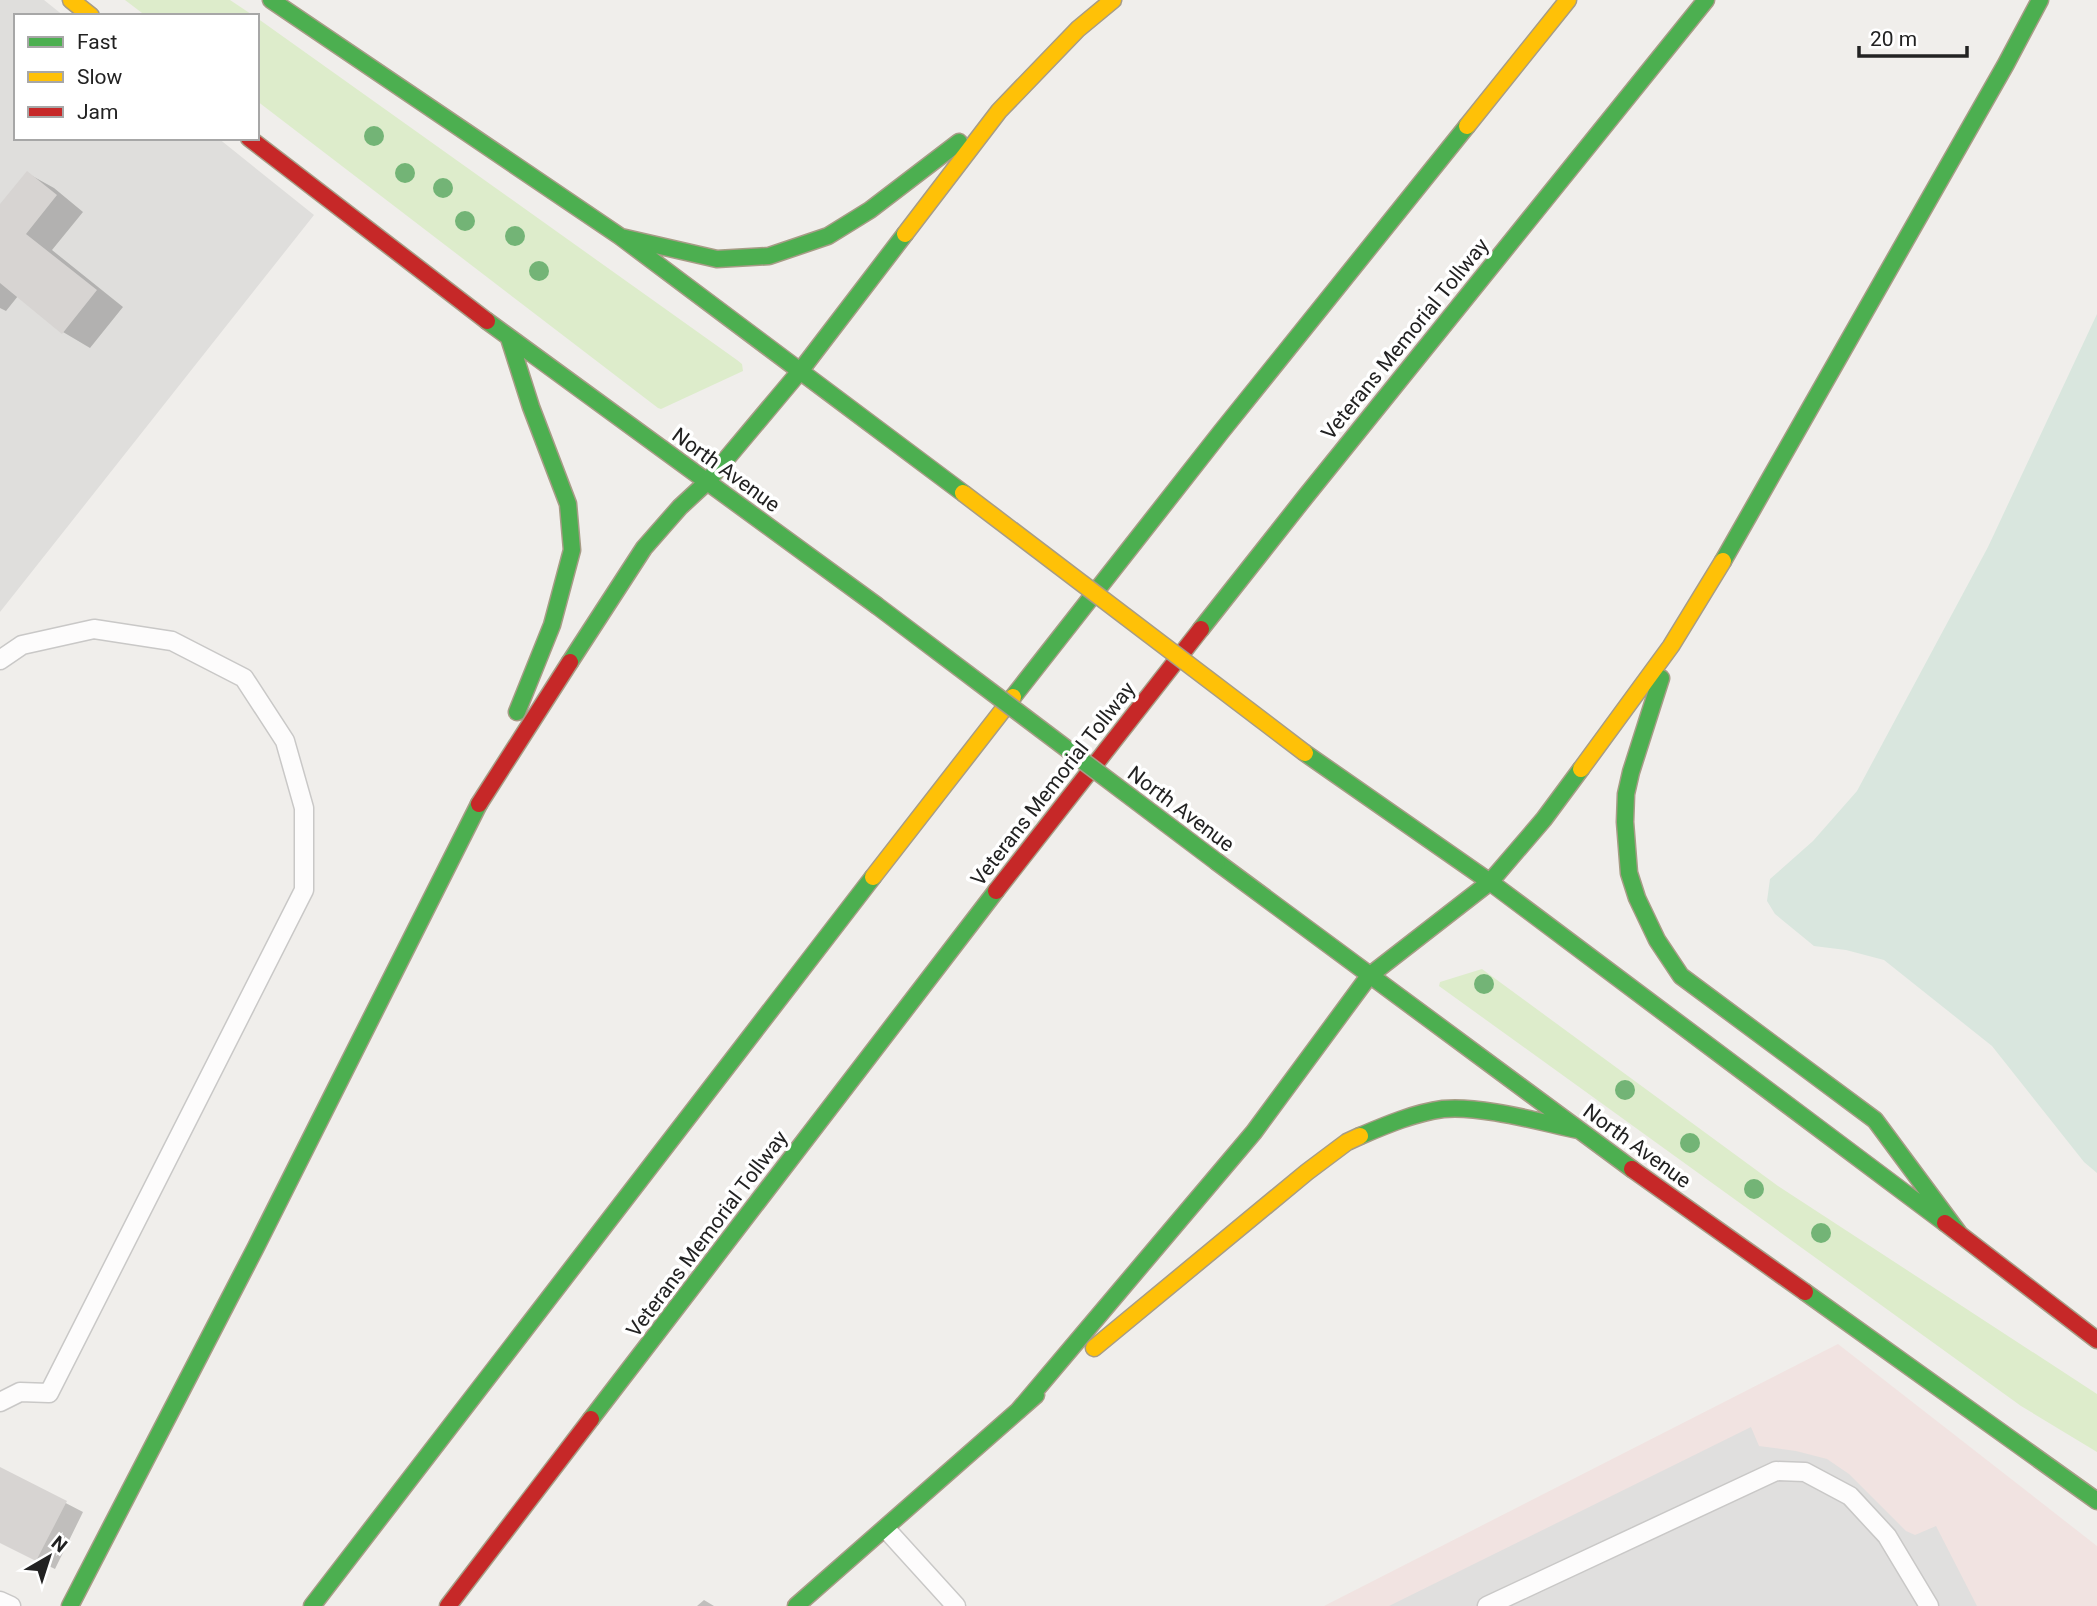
<svg xmlns="http://www.w3.org/2000/svg" width="2097" height="1606" font-family="Roboto,sans-serif">
	<rect width="100%" height="100%" fill="#f0eeeb"/>
	<!-- residential -->
	<path fill="#dfdedc" d="M0,0h44l20,16h-48v122h202l96,77 -314,397z"/>
	<!-- commercial -->
	<path fill="#f1e3e1" d="M1838,1344l259,202v60h-773z"/>
	<!-- grass -->
	<path fill="#ddeccb" d="M125,0h105l24,16h-108z
		M257,18l480,342 5,4 1,7 -82,38 -3,-1 -401,-307z
		M1482,969l296,217 319,208v58l-76,-46 -582,-420 1,-4z"/>
	<!-- wetland -->
	<path fill="#d9e6de" d="M2097,314v859l-13,-11 -92,-116 -108,-86 -38,-10 -32,-4 -39,-32 -8,-13 3,-22 43,-38 44,-50 131,-244z"/>
	<!-- parking -->
	<path fill="#e0dfde" d="M1751,1427l8,19 37,5 31,8 22,15 57,57 9,4 21,-9 41,80h-588z"/>
	<!-- shadow -->
	<path fill="#0003" d="M27,173l27,15 29,24 -31,38 71,57 -33,41 -27,-16 -45,-36 -12,15 -6,-3v-101z
		M0,1469l83,43 -28,57 -55,-27z
		M704,1600l10,6h-17z"/>
	<!-- building -->
	<path fill="#d7d4d2" d="M27,171l30,24 -31,39 71,56 -35,44 -62,-51v-79z
		M0,1467l67,34 -31,60 -36,-18z"/>
	<g fill="none" stroke-linecap="round" stroke-linejoin="round">
		<!-- lane casing -->
		<g stroke="#c9c8c7" stroke-width="21">
			<path id="lane" d="M0,660l22,-15 72,-16 78,12 72,37 41,63 19,67v82l-255,503 -29,-1 -20,10
				M886,1529l70,77
				M0,1601l11,5
				M1487,1606l289,-135 29,1 45,24 37,40 42,70"/>
		</g>
		<!-- fast casing -->
		<g stroke="#a79c86" stroke-width="19">
			<path id="fast" d="M271,0l350,237 342,256
				M621,237l96,22 52,-3 59,-20 42,-26 89,-68
				M487,321l389,284
				M509,338l22,69 37,97 4,46 -20,75 -35,87
				M1723,561l283,-497 34,-64
				M1201,629l105,-133 400,-496
				M570,662l74,-114 36,-41 27,-25 94,-112 104,-136
				M1661,678l-30,94 -5,22 -1,28 4,51 8,25 20,42 24,36 194,144 83,112
				M1013,697l208,-265 246,-306
				M1305,753l185,129 455,341
				M1217,862l415,307
				M1360,1136c26,-11 54,-23 83,-27 37,-4 97,13 135,21
				M1805,1292l292,209
				M1018,1411l236,-279 115,-156 121,-94 54,-63 37,-50
				M591,1419l405,-528
				M70,1606l186,-359 223,-443
				M312,1606l561,-729
				M796,1606l240,-211"/>
		</g>
		<!-- slow casing -->
		<g stroke="#a79c86" stroke-width="19">
			<path id="slow" d="M71,0l20,16
				M1467,126l101,-126
				M905,234l94,-123 79,-82 35,-29
				M1581,769l90,-123 52,-85
				M873,877l140,-180
				M1094,1348l213,-176 40,-30 13,-6"/>
		</g>
		<!-- jam casing -->
		<g stroke="#a79c86" stroke-width="19">
			<path id="jam" d="M249,138l238,183
				M479,804l91,-142
				M996,891l205,-262
				M1632,1169l173,123
				M1945,1223l152,117
				M448,1606l143,-187"/>
		</g>
		<!-- lane -->
		<use href="#lane" stroke="#fdfcfc" stroke-width="18"/>
		<!-- fast -->
		<use href="#fast" stroke="#4caf50" stroke-width="16"/>
		<!-- slow -->
		<use href="#slow" stroke="#ffc107" stroke-width="16"/>
		<!-- jam -->
		<use href="#jam" stroke="#c62828" stroke-width="16"/>
		<!-- fast-bridge casing -->
		<g stroke="#a79c86" stroke-width="19" stroke-linecap="butt">
			<path id="fast-bridge" d="M876,605l341,257"/>
		</g>
		<!-- slow-bridge casing -->
		<g stroke="#a79c86" stroke-width="19" stroke-linecap="butt">
			<path id="slow-bridge" d="M963,493l342,260"/>
		</g>
		<!-- fast-bridge -->
		<use href="#fast-bridge" stroke="#4caf50" stroke-width="16"/>
		<!-- slow-bridge -->
		<use href="#slow-bridge" stroke="#ffc107" stroke-width="16"/>
	</g>
	<!-- trees -->
	<g fill="#73b476">
		<circle cx="374" cy="136" r="10"/>
		<circle cx="405" cy="173" r="10"/>
		<circle cx="443" cy="188" r="10"/>
		<circle cx="465" cy="221" r="10"/>
		<circle cx="515" cy="236" r="10"/>
		<circle cx="539" cy="271" r="10"/>
		<circle cx="1484" cy="984" r="10"/>
		<circle cx="1625" cy="1090" r="10"/>
		<circle cx="1690" cy="1143" r="10"/>
		<circle cx="1754" cy="1189" r="10"/>
		<circle cx="1821" cy="1233" r="10"/>
	</g>
	<g text-anchor="middle" dominant-baseline="central" stroke-width="7" stroke-linejoin="round" paint-order="stroke">
		<!-- street labels -->
		<g font-size="21" fill="#222" stroke="#fff">
			<text transform="translate(1405 339) rotate(-51)">Veterans Memorial Tollway</text>
			<text transform="translate(726 470) rotate(36)">North Avenue</text>
			<text transform="translate(1053 784) rotate(-52)">Veterans Memorial Tollway</text>
			<text transform="translate(1181 809) rotate(37)">North Avenue</text>
			<text transform="translate(1637 1146) rotate(36)">North Avenue</text>
			<text transform="translate(707 1234) rotate(-53)">Veterans Memorial Tollway</text>
		</g>
	</g>
	<!-- legend -->
	<rect x="14" y="14" width="245" height="126" fill="#ffffff" stroke="#a7a7a7" stroke-width="2"/>
	<rect x="28" y="37" width="35" height="10" fill="#4caf50" stroke="#a7a7a7" stroke-width="2"/>
	<text x="77" y="49" font-size="21" fill="#222222">Fast</text>
	<rect x="28" y="72" width="35" height="10" fill="#ffc107" stroke="#a7a7a7" stroke-width="2"/>
	<text x="77" y="84" font-size="21" fill="#222222">Slow</text>
	<rect x="28" y="107" width="35" height="10" fill="#c62828" stroke="#a7a7a7" stroke-width="2"/>
	<text x="77" y="119" font-size="21" fill="#222222">Jam</text>
	<!-- north arrow -->
	<g transform="translate(49 1557) rotate(39)" stroke="#ffffff" stroke-width="5" paint-order="stroke">
	<path d="M0-5L12 26L0 18L-12 26Z" fill="#222222"/>
	<text y="-10" font-size="19" font-weight="bold" text-anchor="middle" fill="#222222">N</text>
	</g>
	<!-- scale -->
	<path d="M1859 46v10h108v-10" fill="none" stroke="#222222" stroke-width="3.5"/>
	<text x="1870" y="46" font-size="21" fill="#222222" stroke="#ffffff" stroke-width="5" paint-order="stroke">20 m</text>
</svg>
